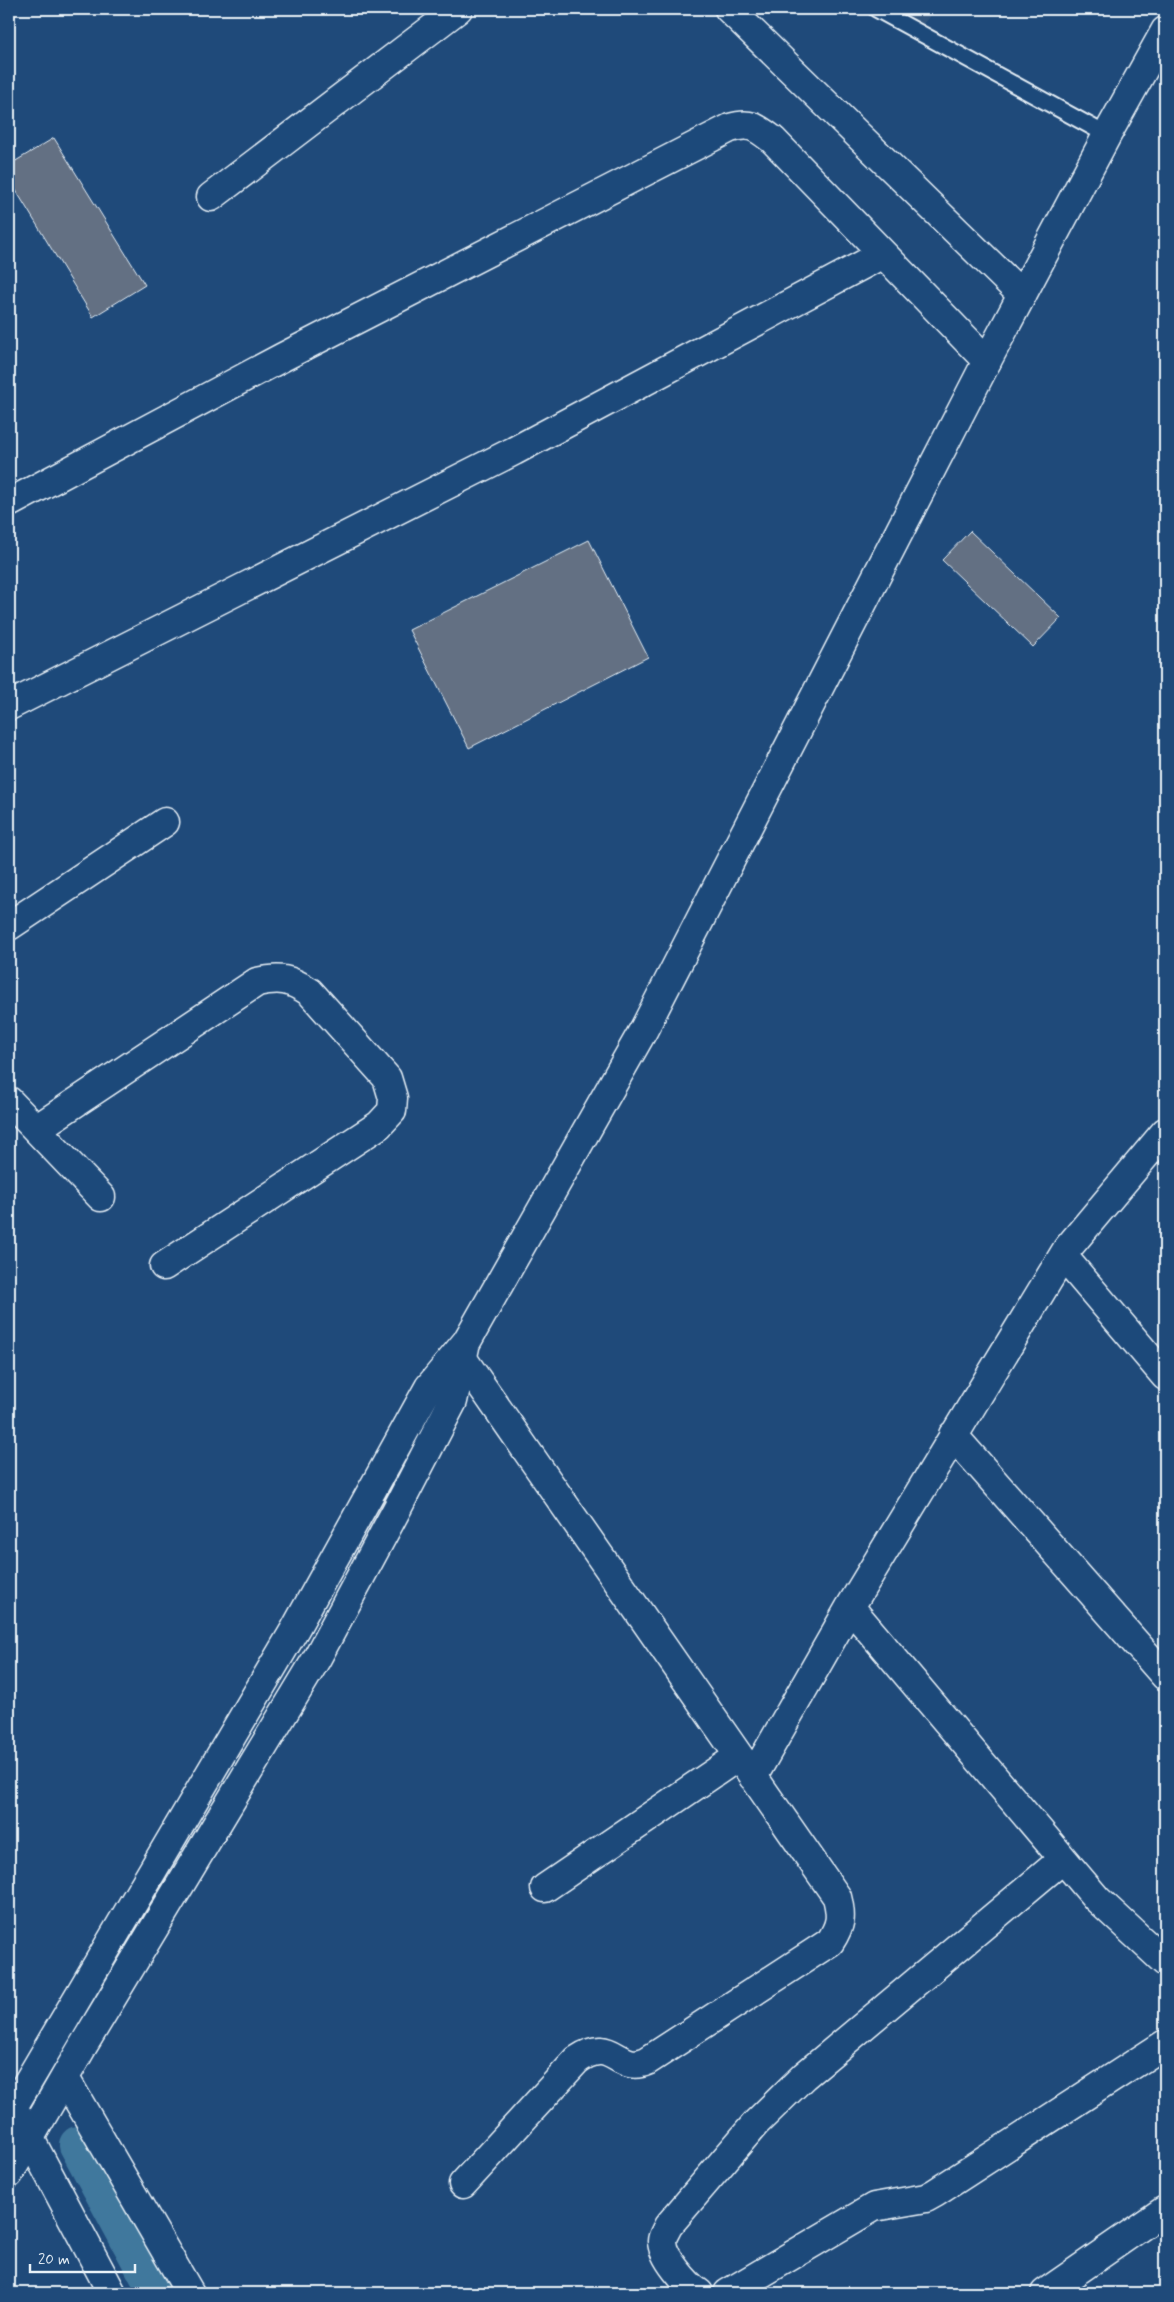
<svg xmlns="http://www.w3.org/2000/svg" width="1174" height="2302" font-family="Mynerve,sans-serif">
	<rect width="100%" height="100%" fill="#1f4a7a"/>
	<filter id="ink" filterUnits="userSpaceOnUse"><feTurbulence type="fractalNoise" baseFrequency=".02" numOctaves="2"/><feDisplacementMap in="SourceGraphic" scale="10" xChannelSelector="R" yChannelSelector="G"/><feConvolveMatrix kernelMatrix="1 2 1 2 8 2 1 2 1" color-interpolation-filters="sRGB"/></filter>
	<g filter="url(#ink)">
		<!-- built -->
		<path fill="#33557d" d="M866,9h70l-22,25z"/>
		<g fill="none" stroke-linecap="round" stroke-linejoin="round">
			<!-- canal -->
			<path stroke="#41789d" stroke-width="38" d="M78,2145l80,148"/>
		</g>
		<!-- building -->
		<path fill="#637083" stroke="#e8f1f8" d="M54,138l91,147 -52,32 -84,-138v-14z
			M970,531l91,87 -28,29 -91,-87z
			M589,540l59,117 -179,91 -60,-118z"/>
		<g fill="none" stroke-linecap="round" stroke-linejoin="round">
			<!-- service casing -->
			<g stroke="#e8f1f8" stroke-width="19">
				<path id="service" d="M876,9l231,126"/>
			</g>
			<!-- minor casing -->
			<g stroke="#e8f1f8" stroke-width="31">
				<path id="minor" d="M729,9l293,286
					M211,197l247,-188
					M9,503l274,-146 447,-229c21,-6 26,-1 43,12l214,221
					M9,706l505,-255 369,-197
					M9,926l156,-104
					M9,1101l92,96
					M36,1129l221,-147c24,-5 33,-3 53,10l77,86 6,20 -1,13 -13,14 -215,141
					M1063,1256l102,120
					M953,1435l212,241
					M850,1607l247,292 68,63
					M753,1777l97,-170 217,-358 98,-117
					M545,1888l194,-132
					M65,2078l125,215
					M463,2184l114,-124c37,-26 39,14 70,1l183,-119c11,-17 12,-25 7,-45l-374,-538
					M699,2293c-12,-8 -37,-36 -37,-52 0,-5 4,-10 6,-15l88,-103 48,-47 259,-217
					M728,2293l146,-86 52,-9 9,-5 230,-149
					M1045,2293l120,-83"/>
			</g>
			<!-- tertiary casing -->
			<g stroke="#e8f1f8" stroke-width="31">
				<path id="tertiary" d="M9,2114l286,-485 134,-242 38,-46 177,-312 343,-668 120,-226 58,-104
					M9,2174l74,-128 234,-388 81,-151 55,-106 12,-54"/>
			</g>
			<!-- secondary casing -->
			<g stroke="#e8f1f8" stroke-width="31">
				<path id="secondary" d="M9,2099l103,194"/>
			</g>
			<!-- service -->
			<use href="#service" stroke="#1f4a7a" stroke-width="15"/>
			<!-- minor -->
			<use href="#minor" stroke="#1f4a7a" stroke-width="28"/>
			<!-- tertiary -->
			<use href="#tertiary" stroke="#1f4a7a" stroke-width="28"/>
			<!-- secondary -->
			<use href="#secondary" stroke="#1f4a7a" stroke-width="28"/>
		</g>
	</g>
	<!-- margin -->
	<rect width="1174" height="2302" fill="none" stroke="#1f4a7a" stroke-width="30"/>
	<rect x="15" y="15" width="1144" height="2272" fill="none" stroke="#e8f1f8" stroke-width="2" filter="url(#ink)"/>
	<!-- scale -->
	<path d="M30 2264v8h105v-8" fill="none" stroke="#e8f1f8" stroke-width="2.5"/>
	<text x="38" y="2264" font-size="15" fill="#e8f1f8" stroke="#1f4a7a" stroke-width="4" paint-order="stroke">20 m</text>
</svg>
